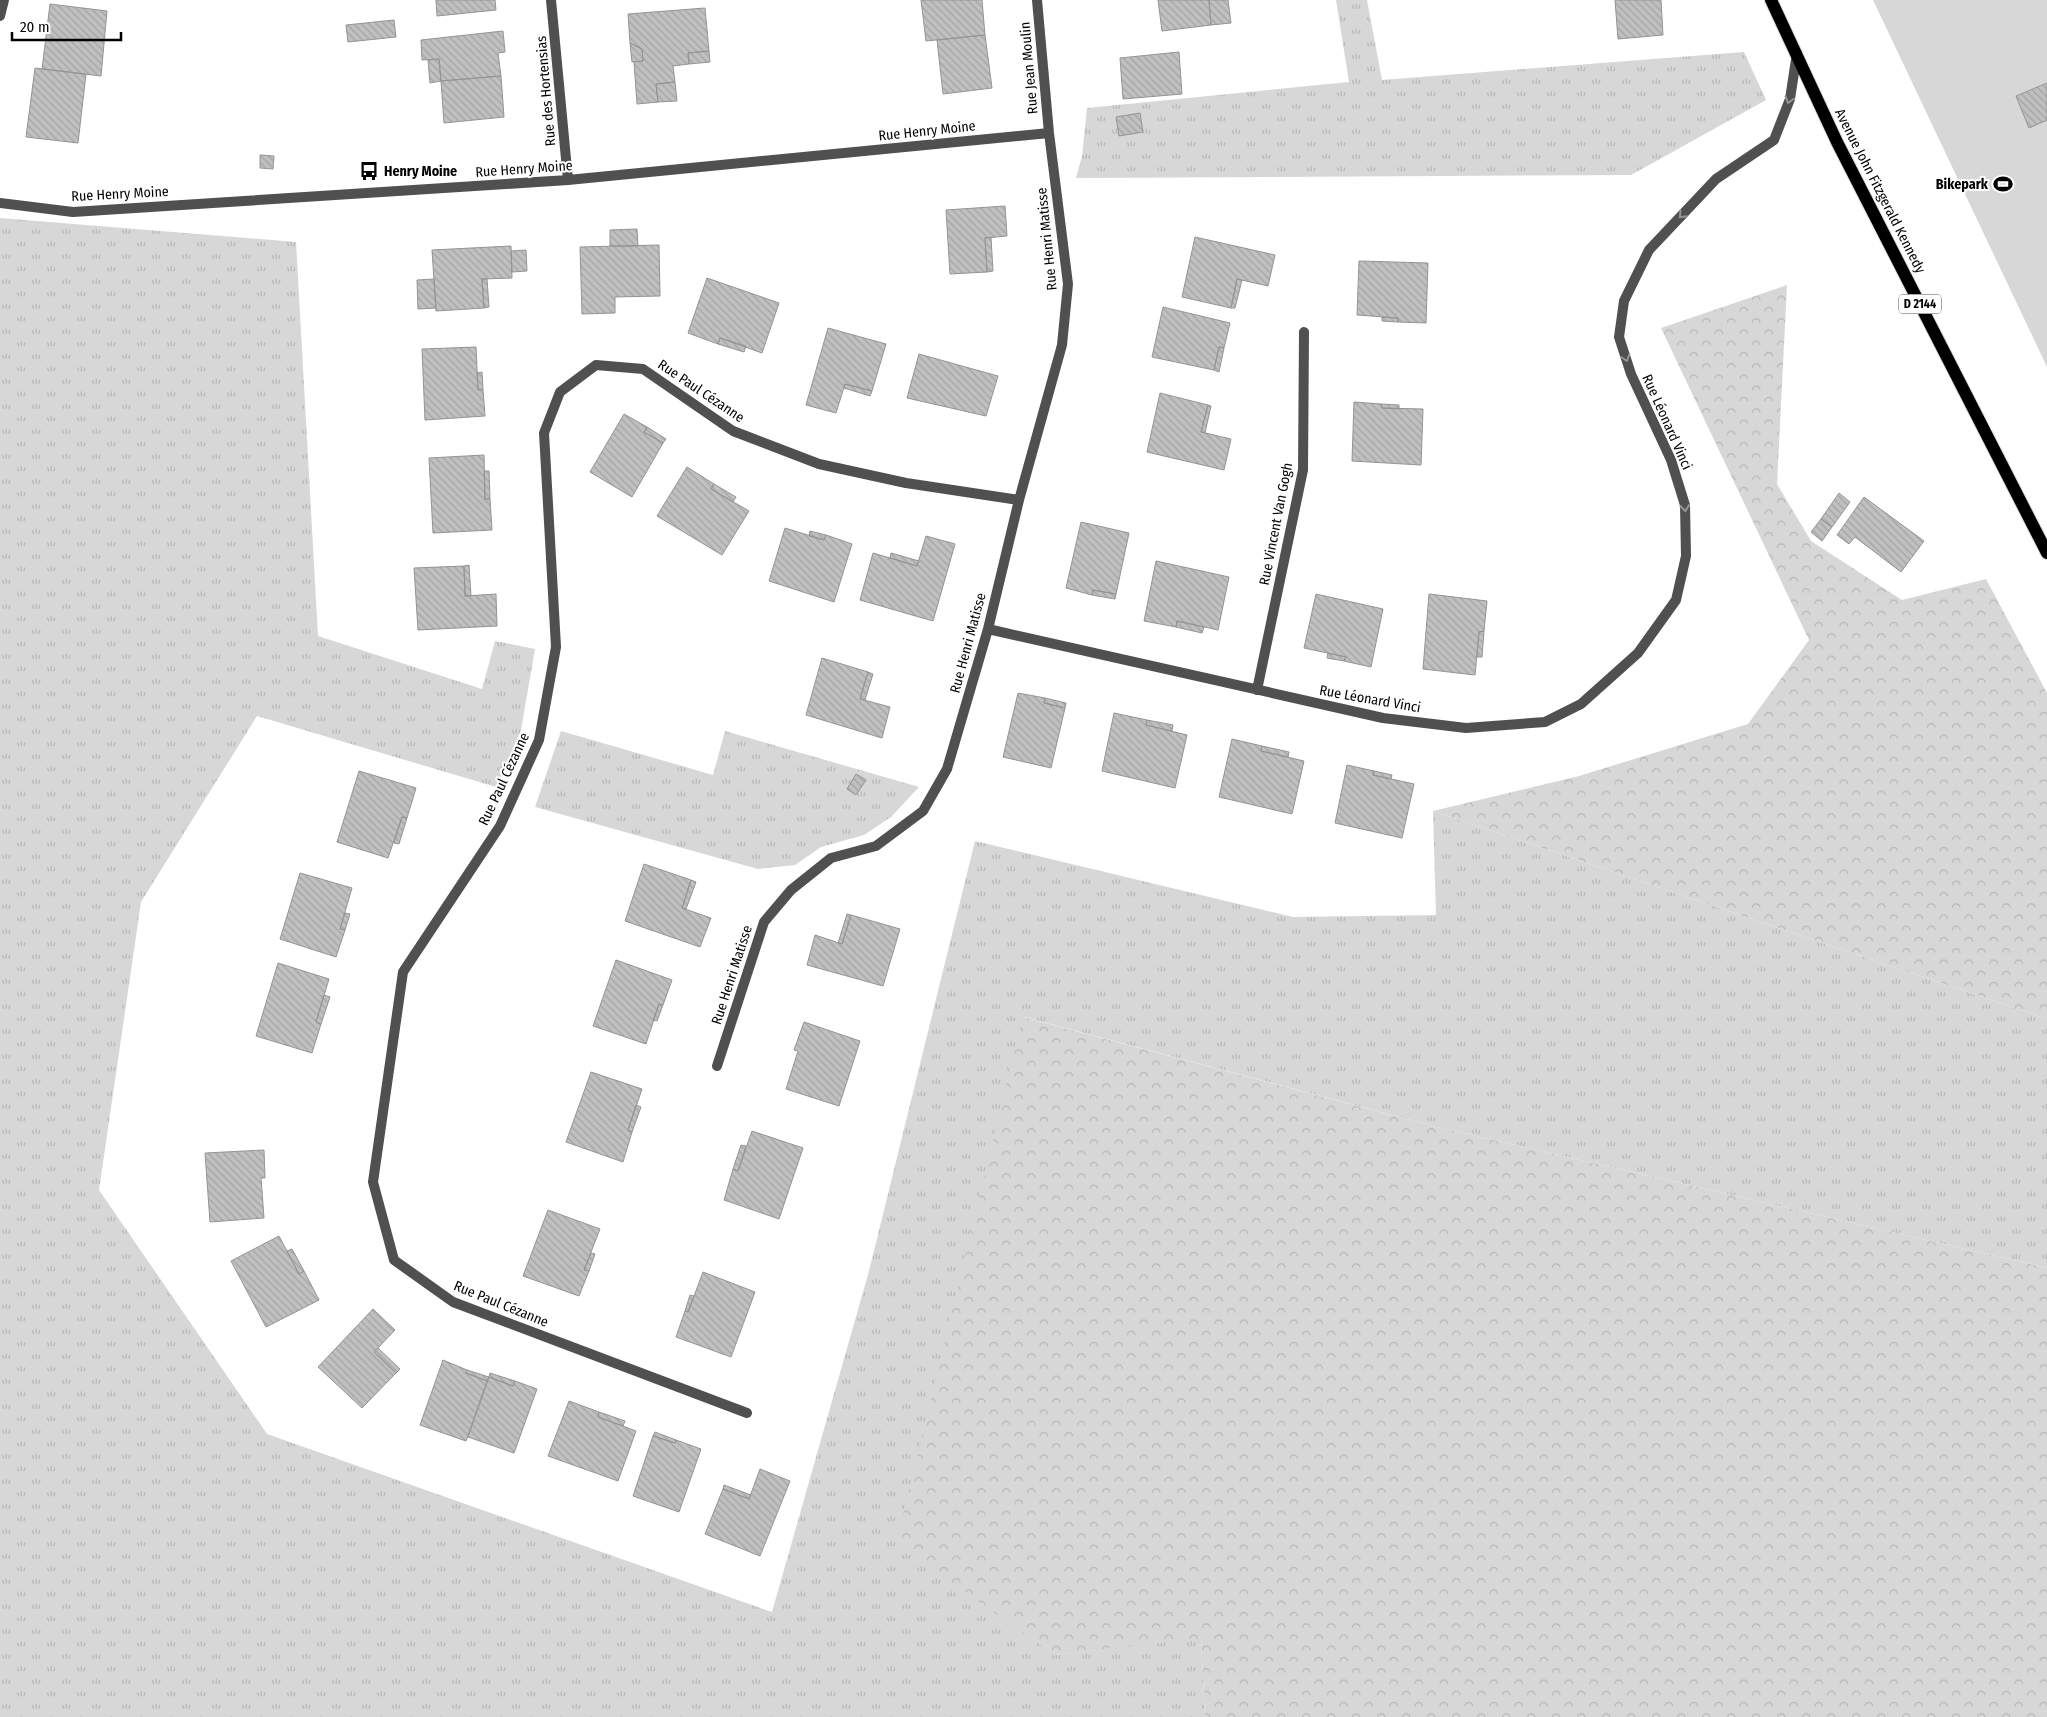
<svg xmlns="http://www.w3.org/2000/svg" width="2047" height="1717" font-family="'Fira Sans Condensed',sans-serif">
	<defs>
		<pattern id="grass-tufts" width="24" height="20" patternUnits="userSpaceOnUse" patternTransform="scale(1.25)"><rect width="24" height="20" fill="#d7d7d7"/><path d="M3 7l-1-3M5 7V3M7 7l1-3M15 17l-1-3M17 17v-4M19 17l1-3" fill="none" stroke="#b7b7b7"/></pattern>
		<pattern id="forest-crowns" width="20" height="18" patternUnits="userSpaceOnUse" patternTransform="scale(1.25)"><rect width="20" height="18" fill="#d7d7d7"/><path d="M2 6a3 3 0 1 1 6 0M12 15a3 3 0 1 1 6 0" fill="none" stroke="#b7b7b7"/></pattern>
		<pattern id="building-back-hatch" width="6" height="6" patternUnits="userSpaceOnUse" patternTransform="scale(1.25)"><rect width="6" height="6" fill="#c0c0c0"/><path d="M-1 5l2 2M0 0l6 6M5-1l2 2" fill="none" stroke="#a3a3a3"/></pattern>
	</defs>
	<rect width="100%" height="100%" fill="#fff"/>
	<!-- grass -->
	<path fill="url(#grass-tufts)" d="M1336,0h31l15,80 362,-28 22,48 -135,75 -555,3 6,-22 5,-48 262,-26z
		M0,218l296,24 22,394 164,53 13,-48 40,8 -14,81 -25,57 -239,-71 -116,186 -42,288 168,244 505,178 97,-341 106,-430 318,76 143,-2 -3,-104 614,208v249l-610,-141 -413,-110 31,638 146,-18 4,80h-1205z
		M561,731l152,44 12,-44 194,56 -28,30 -27,18 -43,12 -26,18 -37,4 -223,-62z"/>
	<!-- forest -->
	<path fill="url(#forest-crowns)" d="M1787,285l-10,199 34,57 91,59 84,-21 61,114v326l-614,-208 146,-35 169,-52 61,-84 -148,-312z
		M1023,1017l414,110 610,141v449h-842l-4,-79 -146,17 -159,-111z"/>
	<!-- garden -->
	<path fill="#d7d7d7" d="M1873,0h174v367z"/>
	<!-- building -->
	<path fill="url(#building-back-hatch)" stroke="#949494" d="M436,0h59l1,10 -59,6z
		M921,0h61l3,35 -59,6z
		M1158,0h51l2,25 -49,6z
		M1209,0h19l3,23 -20,2z
		M1615,0h46l2,35 -45,4z
		M50,4l57,7 -6,65 -59,-7z
		M705,8l4,43 -21,2 1,11 -16,2 2,16 -19,2 2,18 -21,2 -3,-42 9,-1 -1,-12 -12,-6 -2,-29z
		M394,20l2,17 -48,5 -2,-17z
		M503,31l2,21 -7,1 3,23 -60,5 -2,-22 -17,1 -1,-20z
		M985,35l7,53 -49,6 -6,-54z
		M630,43l12,6 1,12 -11,1z
		M709,51l1,11 -21,2 -1,-11z
		M1179,52l3,42 -59,5 -3,-41z
		M439,59l2,22 -11,2 -2,-23z
		M35,68l51,6 -8,69 -52,-6z
		M501,76l3,41 -60,6 -3,-42z
		M675,82l2,19 -19,1 -2,-18z
		M2047,83v37l-18,8 -13,-32z
		M1140,113l3,19 -24,4 -3,-19z
		M260,155l14,1 -1,13 -13,-1z
		M1005,206l2,30 -22,2 2,34 -37,2 -4,-64z
		M637,229l1,17h-28v-16z
		M991,237l2,34 -6,1 -2,-34z
		M1195,237l80,18 -7,31 -31,-7 -6,29 -49,-11z
		M659,245l1,51 -45,1v16l-33,1 -2,-67z
		M511,246l1,32 -30,1 2,29 -48,3 -4,-61z
		M526,250l1,21 -15,1 -1,-21z
		M1359,261l69,2 -2,60 -28,-1v-4l-41,-3z
		M707,278l72,25 -17,50 -42,-15 -2,6 -30,-11z
		M434,279l2,29 -18,1 -1,-29z
		M482,279h5l2,28 -5,1z
		M1237,279l5,1 -7,28h-4z
		M1163,307l67,16 -6,25 -5,-1 -5,23 -62,-13z
		M1382,317l16,1v4l-16,-1z
		M828,328l58,16 -14,47 -27,-7 -9,29 -30,-8z
		M720,338l26,8 -2,6 -26,-8z
		M476,347l2,43 5,-1 2,27 -60,4 -3,-71z
		M1219,347l5,1 -5,24 -5,-2z
		M919,354l79,22 -12,40 -79,-18z
		M482,372l1,17 -5,1 -1,-17z
		M845,384l27,7 -2,5 -26,-8z
		M1160,393l48,12 -7,27 30,7 -7,31 -77,-18z
		M1354,402l27,2 1,4 41,1 -2,56 -69,-4z
		M1381,404l18,1v4l-17,-1z
		M1208,405l3,1 -6,27 -4,-1z
		M624,414l23,13 -3,5 19,11 -31,54 -42,-25z
		M647,427l19,12 -3,4 -19,-11z
		M484,455l1,44h5l2,31 -59,3 -4,-75z
		M687,467l27,17 -3,5 38,22 -27,44 -65,-39z
		M484,471h5l1,28h-5z
		M714,484l22,13 -3,5 -22,-13z
		M1839,493l11,9 -18,25 -11,-8z
		M1864,497l60,44 -23,31 -46,-35 -6,7 -12,-9z
		M1821,519l11,8 -10,14 -11,-9z
		M1081,522l48,11 -13,61 -23,-4 -1,5 -26,-7z
		M785,528l39,12 2,-5 26,9 -18,58 -65,-21z
		M810,531l16,4 -2,5 -15,-4z
		M926,536l29,8 -22,77 -73,-21 13,-47 44,13z
		M891,553l28,8 -2,5 -27,-8z
		M1156,561l73,16 -11,53 -41,-9 -1,6 -32,-6z
		M469,565l2,31h-6l-1,-30z
		M464,566l1,30 31,-2 1,32 -79,4 -4,-62z
		M1093,590l23,4 -1,5 -23,-4z
		M1316,594l67,15 -12,58 -27,-6 2,-4 -42,-9z
		M1429,594l58,7 -3,30 -5,1 -4,43 -52,-6z
		M1177,621l27,6 -2,6 -26,-6z
		M1484,631l-2,26h-5l2,-25z
		M1328,653l18,4 -2,4 -17,-3z
		M822,658l46,14 -8,27 30,8 -8,31 -76,-23z
		M868,672l5,2 -8,26 -5,-1z
		M1018,693l27,5 -1,5 21,5 -14,60 -48,-11z
		M1045,698l21,5 -1,5 -21,-5z
		M1114,713l33,7 -1,5 41,10 -12,53 -73,-17z
		M1147,720l26,5 -1,6 -26,-6z
		M1232,739l30,7 -1,5 43,10 -12,53 -73,-17z
		M1262,746l27,6 -1,5 -27,-6z
		M1347,765l27,6 -1,4 41,9 -12,54 -67,-15z
		M359,771l57,17 -9,30 -5,-1 -14,41 -51,-16z
		M1374,771l18,4 -1,4 -18,-4z
		M856,774l10,6 -10,15 -9,-6z
		M402,817l5,1 -8,26 -5,-1z
		M644,864l47,16 -9,28 29,10 -11,29 -75,-26z
		M300,873l52,15 -12,41 5,1 -9,27 -56,-18z
		M691,880l5,2 -10,27 -4,-1z
		M345,913l5,1 -5,16 -5,-1z
		M847,914l4,1 -9,29 -4,-1z
		M851,915l49,14 -17,57 -76,-21 8,-30 27,9z
		M616,960l56,20 -9,25 -4,-1 -13,40 -53,-18z
		M278,963l51,16 -13,43 5,2 -9,29 -56,-17z
		M324,995l6,2 -9,27 -5,-2z
		M659,1004l4,1 -6,16 -4,-1z
		M804,1022l56,19 -21,65 -53,-17 12,-38 -4,-1z
		M591,1072l51,17 -14,41 4,2 -9,30 -57,-20z
		M636,1105l5,2 -9,25 -4,-2z
		M752,1131l51,17 -24,71 -55,-19 9,-31 5,2z
		M741,1145l5,1 -8,25 -5,-2z
		M264,1150l1,28h-4l3,40 -54,4 -5,-69z
		M548,1210l52,19 -16,41 5,1 -10,25 -56,-20z
		M279,1236l20,38 5,-3 15,29 -53,27 -35,-66z
		M292,1249l12,22 -5,3 -12,-23z
		M591,1253l4,1 -6,17 -5,-1z
		M703,1272l52,20 -24,65 -55,-20 9,-26 3,1z
		M690,1295l4,1 -6,16 -3,-1z
		M373,1309l22,21 -21,22 22,21 -34,35 -44,-41z
		M378,1348l22,21 -4,4 -22,-21z
		M443,1360l24,10 -1,3 21,8 -21,60 -46,-16z
		M467,1370l22,7 -2,4 -21,-8z
		M490,1373l25,8 -2,5 -24,-9z
		M489,1377l24,9 2,-5 22,8 -23,64 -46,-16z
		M569,1401l30,11 -1,5 38,14 -18,50 -70,-25z
		M599,1412l26,9 -2,5 -25,-9z
		M655,1432l21,8 -1,3 -22,-7z
		M653,1436l22,7 1,-3 25,9 -22,63 -46,-16z
		M760,1469l30,12 -30,75 -55,-22 18,-45 26,10z
		M724,1485l27,10 -2,4 -26,-10z"/>
	<g fill="none" stroke-linecap="round" stroke-linejoin="round">
		<!-- primary casing -->
		<g stroke="#dbdbdb" stroke-width="14">
			<path id="primary" d="M1771,0l66,142 210,411"/>
		</g>
		<!-- street -->
		<path stroke="#505050" stroke-width="10" d="M551,0l17,180
			M0,16l4,-16
			M0,203l73,9 495,-32 481,-47
			M988,629l395,89 83,10 79,-6 36,-18 57,-51 38,-53 10,-44 -1,-51 -14,-45 -40,-86 -12,-37 5,-36 25,-51 67,-71 58,-39 16,-41 7,-46
			M1257,690l46,-220 1,-138
			M717,1066l47,-144 27,-32 40,-32 45,-12 47,-35 24,-42 41,-140 31,-129 43,-155 6,-61 -19,-151 -12,-133
			M747,1413l-294,-111 -59,-42 -21,-78 30,-210 97,-146 39,-86 17,-93 -12,-214 16,-41 36,-27 47,4 90,62 86,33 87,19 113,17"/>
		<!-- primary -->
		<use href="#primary" stroke="#000" stroke-width="12"/>
	</g>
	<!-- one-way arrows -->
	<defs><path id="oneway-chevron" d="M-2-3.5L2.5 0L-2 3.5" fill="none" stroke-width="1.6" stroke-linecap="round" stroke-linejoin="round" transform="scale(1.25)"/></defs>
	<g stroke="#969696">
		<use href="#oneway-chevron" transform="translate(1789 100) rotate(106)"/>
		<use href="#oneway-chevron" transform="translate(1682 215) rotate(133)"/>
		<use href="#oneway-chevron" transform="translate(1626 358) rotate(72)"/>
		<use href="#oneway-chevron" transform="translate(1685 508) rotate(84)"/>
	</g>
	<!-- icons -->
	<defs>
		<g id="bus-bare" transform="scale(1.5)"><path d="M-5-6H5V4H4V6H2V4H-2V6H-4V4H-5ZM-3.5-4V0h7V-4ZM-3.5 1.2v1.5H-2V1.2ZM2 1.2v1.5H3.5V1.2Z" fill="#000" stroke="#fff" stroke-width="2.5" paint-order="stroke"/></g>
		<g id="stadium-bare" transform="scale(1.5)"><path d="M0-5a6.5 5 0 1 0 0 10a6.5 5 0 1 0 0-10ZM-3.5-1.8h7v3.6h-7Z" fill="#000" stroke="#fff" stroke-width="2.5" paint-order="stroke"/></g>
	</defs>
	<g fill-rule="evenodd">
		<use href="#bus-bare" x="369" y="171"/>
		<use href="#stadium-bare" x="2003" y="184"/>
	</g>
	<g text-anchor="middle" dominant-baseline="central" stroke-width="4" stroke-linejoin="round" paint-order="stroke">
		<!-- shield labels -->
		<rect fill="#fff" stroke="#4c4c4c" stroke-width="1" x="1899" y="294.5" width="42" height="19" rx="4"/>
		<g font-size="12" font-weight="bold" fill="#000">
			<text x="1920" y="304">D 2144</text>
		</g>
		<!-- street labels -->
		<g font-size="14" fill="#000" stroke="#fff">
			<text transform="translate(1029 68) rotate(-95)">Rue Jean Moulin</text>
			<text transform="translate(546 91) rotate(-95)">Rue des Hortensias</text>
			<text transform="translate(927 131) rotate(-6)">Rue Henry Moine</text>
			<text transform="translate(524 169) rotate(-4)">Rue Henry Moine</text>
			<text transform="translate(1880 191) rotate(63)">Avenue John Fitzgerald Kennedy</text>
			<text transform="translate(120 194) rotate(-3)">Rue Henry Moine</text>
			<text transform="translate(1047 239) rotate(-96)">Rue Henri Matisse</text>
			<text transform="translate(701 391) rotate(34)">Rue Paul Cézanne</text>
			<text transform="translate(1667 422) rotate(66)">Rue Léonard Vinci</text>
			<text transform="translate(1276 524) rotate(-79)">Rue Vincent Van Gogh</text>
			<text transform="translate(968 643) rotate(-75)">Rue Henri Matisse</text>
			<text transform="translate(1370 699) rotate(10)">Rue Léonard Vinci</text>
			<text transform="translate(504 779) rotate(-65)">Rue Paul Cézanne</text>
			<text transform="translate(732 975) rotate(-72)">Rue Henri Matisse</text>
			<text transform="translate(501 1304) rotate(22)">Rue Paul Cézanne</text>
		</g>
		<!-- poi labels -->
		<g font-size="14" font-weight="bold" fill="#000" stroke="#fff" text-anchor="start">
			<text x="384" y="171">Henry Moine</text>
			<text x="1988" y="184" text-anchor="end">Bikepark</text>
		</g>
	</g>
	<!-- scale -->
	<path d="M12 32v8h109v-8" fill="none" stroke="#000000" stroke-width="2.5"/>
	<text x="20" y="32" font-size="15" fill="#000000" stroke="#ffffff" stroke-width="4" paint-order="stroke">20 m</text>
</svg>
